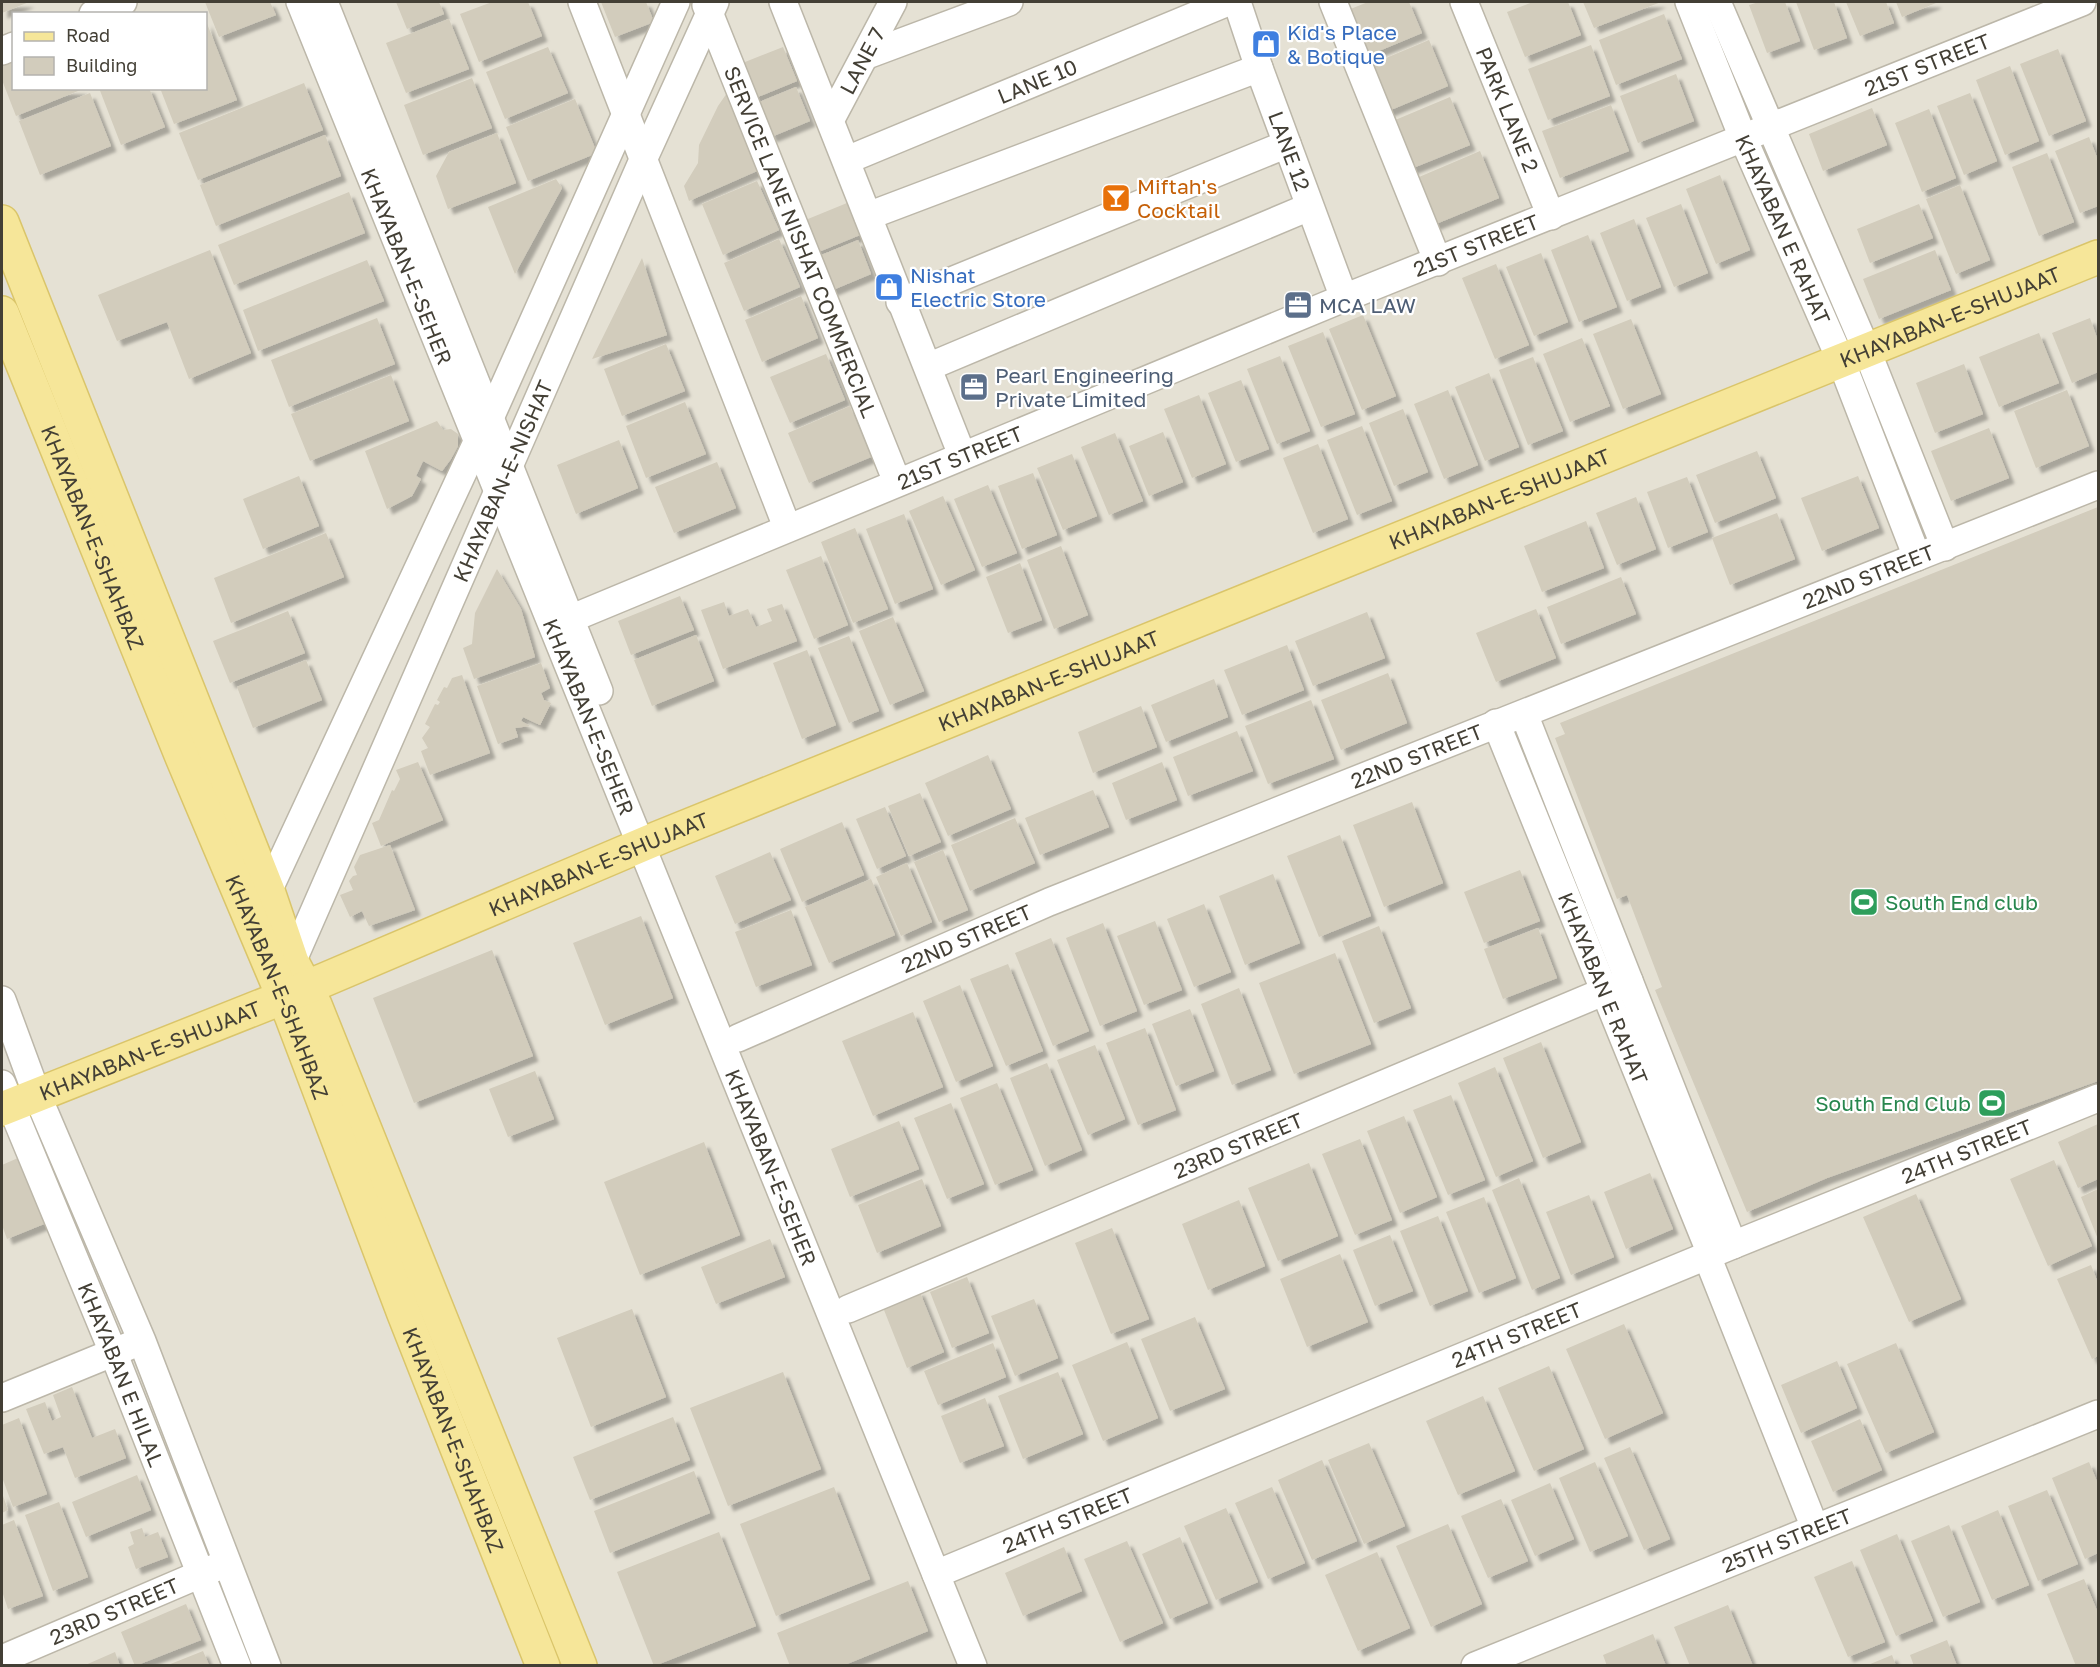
<svg xmlns="http://www.w3.org/2000/svg" width="2100" height="1667" font-family="'Golos Text',sans-serif">
	<defs>
		<filter id="shadow"><feDropShadow dx="5.5" dy="5.5" stdDeviation="1.5" flood-color="#0004"/></filter>
	</defs>
	<rect width="100%" height="100%" fill="#f1efe5"/>
	<!-- residential -->
	<path fill="#e5e1d4" fill-rule="evenodd" d="M2,2h2096v1663l-2096,1zM14,14h192v74h-192z"/>
	<!-- building -->
	<path fill="#d2ccbc" filter="url(#shadow)" d="M2,2h27l-27,11z
		M205,2h65l6,13 -57,22z
		M396,2h43l5,12 -37,15z
		M492,2h36l14,34 -63,26 -19,-48z
		M601,2h45l8,20 -39,15z
		M1368,2h41l13,31 -60,25 -19,-46z
		M1533,2h35l13,33 -56,22 -18,-45z
		M1583,2h78l-67,26z
		M1759,2h26l15,39 -33,12 -18,-48z
		M1796,2h38l13,36 -33,12z
		M1846,2h40l8,21 -34,13z
		M1896,2h39l1,1 -34,14z
		M1664,14l18,45 -66,26 -17,-45z
		M449,19l20,50 -63,24 -20,-50z
		M206,21l31,79 -63,24 -14,-36h46z
		M1429,40l19,46 -62,26 -19,-46z
		M1591,45l19,51 -62,24 -20,-51z
		M548,47l20,46 -63,26 -19,-47z
		M783,47l14,34 -44,18 -13,-35z
		M2058,49l28,72 -37,15 -29,-72z
		M14,55v33l69,1 -67,27 -14,-36v-20z
		M2010,66l29,75 -34,14 -29,-75z
		M1676,74l18,47 -56,22 -18,-47z
		M472,78l20,50 -69,27 -19,-50z
		M304,83l19,47 -125,50 -19,-47z
		M796,87l14,34 -39,16 -14,-34z
		M99,88h50l16,39 -44,18z
		M90,93l21,53 -71,29 -21,-54z
		M727,93l30,78 -68,30 -5,-15 14,-23 1,-18 19,-39z
		M1970,93l27,68 -33,14 -27,-69z
		M1450,97l20,48 -62,25 -20,-47z
		M575,99l22,54 -69,28 -22,-54z
		M1611,105l18,46 -69,27 -18,-47z
		M1872,108l15,37 -64,26 -14,-37z
		M1929,109l27,69 -34,14 -27,-69z
		M497,133l19,50 -68,26 -12,-33 13,-24z
		M325,135l16,41 -125,50 -16,-41z
		M2089,137l9,23v46l-18,7 -25,-62z
		M1480,151l19,47 -68,28 -19,-46z
		M2047,153l27,69 -35,14 -27,-69z
		M1720,175l30,75 -34,14 -30,-75z
		M556,179l6,9 -47,86 -27,-67z
		M757,181l22,49 -56,25 -21,-51z
		M1960,185l30,75 -34,14 -30,-75z
		M349,192l16,41 -131,52 -16,-40z
		M847,203l13,32 -44,18 -13,-32z
		M1681,204l27,69 -34,14 -28,-69z
		M1919,204l14,34 -63,25 -13,-34z
		M1634,219l27,68 -34,14 -27,-68z
		M1588,235l29,72 -38,15 -28,-72z
		M779,239l21,48 -56,24 -20,-48z
		M858,240l13,34 -43,18 -14,-34z
		M210,250l41,103 -62,26 -22,-57 -50,19 -19,-46z
		M1935,250l16,40 -72,29 -16,-40z
		M1541,253l27,69 -34,14 -28,-69z
		M642,258l25,77 -75,24z
		M367,260l17,41 -126,50 -15,-41z
		M1496,264l33,81 -34,14 -33,-81z
		M801,296l17,42 -56,24 -17,-42z
		M1363,315l33,81 -34,14 -33,-81z
		M377,318l18,46 -106,43 -18,-47z
		M2090,318l8,23v31l-26,11 -20,-50z
		M1631,319l30,75 -38,15 -30,-75z
		M1323,332l32,82 -34,13 -33,-81z
		M2039,333l20,50 -60,24 -20,-50z
		M1582,338l28,68 -40,16 -27,-68z
		M666,344l19,47 -63,25 -18,-47z
		M826,354l19,46 -55,23 -20,-46z
		M1280,356l30,75 -33,13 -30,-75z
		M1533,357l30,74 -35,14 -29,-75z
		M1964,364l19,50 -48,19 -19,-50z
		M1489,373l30,74 -34,14 -30,-74z
		M391,375l18,46 -99,40 -19,-47z
		M1241,380l28,69 -33,13 -28,-69z
		M1448,390l30,75 -34,14 -30,-75z
		M2067,390l22,56 -53,22 -22,-57z
		M1199,395l27,69 -34,14 -28,-69z
		M685,402l21,52 -60,24 -20,-52z
		M850,406l21,51 -62,26 -21,-50z
		M1403,409l25,63 -34,14 -25,-63z
		M437,421l6,9 8,-1 7,5v12l-7,13 -9,12 -19,-10 -7,15 5,3 -9,17 -25,13 -22,-58z
		M1362,426l30,75 -35,14 -30,-75z
		M1989,428l20,50 -58,23 -20,-50z
		M1163,432l20,50 -34,14 -20,-50z
		M1115,433l28,68 -34,14 -28,-68z
		M619,440l19,48 -62,26 -19,-49z
		M1318,444l30,75 -35,14 -30,-75z
		M1757,451l19,47 -61,25 -19,-48z
		M1072,454l25,62 -34,14 -26,-62z
		M717,462l19,46 -62,25 -19,-46z
		M1033,473l24,62 -35,14 -24,-63z
		M299,476l20,50 -56,23 -20,-50z
		M1858,476l21,52 -57,23 -21,-53z
		M1687,477l21,55 -40,16 -21,-56z
		M988,485l29,68 -35,14 -28,-68z
		M943,496l32,74 -34,15 -32,-74z
		M1636,497l20,52 -39,16 -21,-52z
		M2098,507v574l-271,97 -80,34 -92,-222 7,-3 -35,-92 -10,4 -62,-161 10,-4 -5,-11z
		M1777,513l18,46 -65,26 -18,-47z
		M904,514l29,75 -38,15 -29,-75z
		M1586,521l18,47 -62,24 -18,-46z
		M855,528l33,81 -35,14 -32,-81z
		M326,533l18,44 -113,46 -17,-45z
		M1061,546l27,69 -34,14 -27,-69z
		M821,556l27,69 -34,14 -28,-69z
		M1020,563l22,57 -34,13 -22,-56z
		M497,569l24,40 14,48 -61,22 -11,-31 9,-4 3,-31z
		M1621,577l15,37 -75,30 -14,-37z
		M680,596l14,34 -63,25 -13,-34z
		M724,602l5,14 19,-7 8,18 16,-6 -5,-12 15,-5 15,37 -74,28 -22,-59z
		M1536,609l20,49 -60,24 -20,-49z
		M288,611l17,42 -75,30 -17,-42z
		M1367,612l18,46 -72,28 -18,-45z
		M893,617l31,74 -34,14 -31,-74z
		M696,635l18,46 -62,25 -18,-46z
		M849,636l30,75 -30,12 -31,-75z
		M1287,645l17,45 -62,25 -18,-45z
		M807,650l29,75 -34,14 -29,-76z
		M306,660l16,40 -69,28 -16,-41z
		M541,663l9,25 -9,5 3,7 7,3 -11,22 -17,-8 -2,4 9,5 -15,2 3,9 -20,7 -21,-58z
		M1388,673l19,50 -66,27 -20,-50z
		M462,675l28,78 -60,22 -9,-24 7,-3 -6,-10 8,-11 -5,-3 10,-20 3,1 2,-3 -3,-2 7,-13 3,1 5,-10z
		M1214,679l14,38 -62,25 -15,-37z
		M1311,700l23,59 -66,25 -23,-58z
		M1141,706l16,41 -64,26 -15,-41z
		M1237,731l16,40 -65,25 -15,-39z
		M988,755l23,54 -63,27 -23,-53z
		M418,762l25,58 -62,26 -9,-23 7,-3 13,-30 2,1 6,-12 -4,-9z
		M1162,762l15,38 -51,20 -14,-37z
		M1093,790l16,37 -69,28 -15,-37z
		M920,793l21,49 -32,14 -21,-50z
		M1412,802l31,81 -59,24 -31,-82z
		M885,807l21,49 -29,13 -21,-50z
		M1015,818l20,45 -65,28 -19,-46z
		M842,822l22,53 -62,27 -22,-53z
		M1340,835l31,81 -52,21 -32,-81z
		M390,845l25,65 -46,16 -7,-15 -12,6 -10,-22 13,-5 -4,-9 4,-5 4,-1 -3,-8 6,-12z
		M943,850l25,60 -29,12 -25,-60z
		M770,852l21,48 -56,24 -20,-48z
		M907,863l25,59 -31,14 -25,-59z
		M1520,870l20,51 -56,22 -20,-51z
		M1273,874l27,69 -55,22 -26,-69z
		M871,879l24,56 -66,28 -24,-56z
		M1204,904l27,68 -37,15 -27,-68z
		M791,910l21,55 -56,22 -21,-55z
		M641,916l32,82 -68,27 -32,-82z
		M1155,921l27,69 -38,15 -27,-69z
		M1103,923l34,88 -37,15 -34,-88z
		M1379,926l32,82 -37,15 -32,-82z
		M1538,928l19,50 -54,21 -19,-50z
		M1051,938l38,93 -36,15 -38,-93z
		M492,950l41,106 -119,47 -41,-105z
		M1335,953l36,91 -77,30 -35,-91z
		M1008,964l35,87 -37,15 -36,-87z
		M960,985l33,81 -37,16 -33,-81z
		M1239,988l32,82 -39,15 -31,-81z
		M1190,1009l24,62 -38,15 -24,-62z
		M913,1012l30,75 -70,29 -31,-75z
		M1145,1028l31,82 -38,15 -32,-82z
		M1541,1042l40,100 -38,16 -40,-100z
		M1095,1045l30,74 -37,16 -31,-75z
		M1047,1063l35,87 -37,16 -35,-88z
		M1495,1067l38,94 -37,16 -38,-94z
		M535,1071l19,48 -46,18 -19,-48z
		M997,1083l36,87 -38,15 -35,-87z
		M1451,1095l34,85 -37,15 -35,-85z
		M951,1103l33,81 -37,15 -33,-81z
		M1404,1116l33,81 -37,16 -33,-82z
		M899,1121l20,48 -69,28 -19,-48z
		M2098,1124v55l-20,9 -20,-46z
		M1360,1139l32,81 -37,15 -33,-81z
		M704,1142l36,93 -100,40 -36,-93z
		M18,1158l26,66 -37,15 -5,-14v-60z
		M2054,1160l38,86 -44,20 -38,-87z
		M1309,1163l29,73 -60,25 -30,-73z
		M1650,1173l23,56 -47,20 -22,-57z
		M1519,1178l41,100 -28,12 -40,-100z
		M922,1179l19,47 -64,27 -19,-48z
		M2098,1189v50l-17,-42z
		M1916,1194l45,105 -52,23 -46,-105z
		M1589,1195l25,62 -43,18 -25,-63z
		M1484,1197l32,81 -37,15 -33,-81z
		M1239,1200l26,66 -57,24 -26,-66z
		M1438,1216l30,75 -38,15 -30,-75z
		M1112,1228l37,91 -38,15 -36,-91z
		M1390,1235l23,56 -38,15 -22,-56z
		M770,1239l15,38 -69,27 -15,-37z
		M1340,1254l28,68 -61,25 -27,-68z
		M2091,1265l7,18v73l-6,3 -35,-80z
		M967,1277l22,56 -37,15 -22,-56z
		M919,1290l25,62 -37,16 -25,-63z
		M1034,1299l24,59 -43,18 -24,-60z
		M632,1309l34,88 -75,30 -34,-89z
		M1195,1317l30,72 -55,22 -29,-72z
		M1624,1324l39,89 -58,26 -39,-90z
		M1127,1342l31,76 -55,23 -31,-76z
		M993,1343l13,34 -68,28 -14,-34z
		M1896,1343l38,89 -48,21 -39,-89z
		M1837,1361l20,47 -56,25 -20,-48z
		M1549,1366l35,83 -50,22 -36,-83z
		M783,1372l38,97 -93,37 -38,-98z
		M1058,1372l25,62 -60,25 -25,-63z
		M72,1387l20,51 23,-9 11,29 -51,20 -12,-31 -19,7 -18,-45 19,-7 7,19 9,-4 -8,-22z
		M1483,1396l32,75 -57,24 -32,-74z
		M985,1398l19,48 -44,17 -19,-47z
		M673,1417l17,43 -100,40 -17,-43z
		M19,1418l28,76 -34,13 -11,-30v-52z
		M1860,1419l22,51 -49,22 -22,-51z
		M1369,1443l36,83 -41,18 -36,-84z
		M1630,1447l40,92 -26,11 -40,-92z
		M1322,1460l35,81 -45,19 -34,-80z
		M1595,1462l33,74 -38,16 -31,-74z
		M2089,1462l9,22v69l-13,6 -33,-81z
		M694,1471l16,42 -100,40 -16,-42z
		M137,1475l14,35 -65,27 -14,-35z
		M1550,1483l24,56 -39,17 -24,-56z
		M834,1487l36,92 -94,37 -36,-92z
		M1272,1487l33,76 -37,16 -33,-76z
		M2047,1490l31,74 -40,17 -30,-75z
		M2,1493l6,17 -6,3z
		M1501,1499l27,62 -40,17 -27,-62z
		M59,1502l29,75 -35,14 -28,-76z
		M1226,1508l32,74 -42,18 -32,-74z
		M1998,1510l31,75 -37,15 -31,-74z
		M14,1520l29,76 -35,13 -6,-18v-66z
		M1448,1524l34,80 -51,23 -35,-81z
		M1949,1525l31,77 -37,15 -32,-76z
		M142,1528l3,9 13,-5 10,25 -32,12 -8,-22 6,-3 -4,-12z
		M719,1532l37,94 -102,40 -37,-94z
		M1897,1534l36,87 -37,15 -36,-86z
		M1180,1537l28,66 -38,16 -28,-65z
		M1127,1541l36,82 -43,19 -36,-83z
		M1064,1547l18,44 -59,25 -18,-43z
		M1377,1552l33,76 -52,23 -33,-76z
		M1852,1561l33,81 -37,15 -34,-80z
		M2084,1579l14,34v53h-22l-29,-72z
		M908,1581l20,50 -86,35h-52l-13,-33z
		M186,1604l15,36 -66,26 -14,-34z
		M1728,1605l25,61h-63l-16,-39z
		M1653,1634l13,32h-59l-4,-11z
		M1947,1640l10,26h-43l-4,-11z
		M203,1651l6,14h-41z
		M115,1652l5,14h-37z
		M1892,1655l4,11h-28v-1z"/>
	<g fill="none" stroke-linecap="round" stroke-linejoin="round">
		<!-- minor casing -->
		<g stroke="#bcb7a9" stroke-width="30">
			<g id="minor">
				<path id="s1" d="M300,2l673,1664"/>
				<path d="M324,2l275,689"/>
				<path d="M582,2l205,525"/>
				<path d="M783,2l179,453"/>
				<path id="s2" d="M1237,2l22,66 85,230"/>
				<path d="M1333,2l105,260"/>
				<path id="s3" d="M1464,2l87,214"/>
				<path id="s4" d="M1689,2l54,136 98,223 76,196"/>
				<path d="M1717,2l150,349 78,196"/>
				<path id="s5" d="M706,5l191,477"/>
				<path d="M93,14l30,-12"/>
				<path d="M2,51l12,-5"/>
				<path d="M867,55l142,-53"/>
				<path id="s6" d="M831,119l62,-117"/>
				<path id="s7" d="M847,160l381,-158"/>
				<path d="M868,216l391,-148"/>
				<path d="M900,302l387,-158"/>
				<path d="M928,367l381,-160"/>
				<path id="s8" d="M570,619l774,-321 738,-296"/>
				<path d="M1524,714l209,531"/>
				<path id="s9" d="M1496,723l215,531"/>
				<path d="M268,891l210,-451 12,-22 186,-416"/>
				<path id="s10" d="M292,962l351,-802 72,-158"/>
				<path d="M2,1000l35,95 105,246 125,325"/>
				<path id="s11" d="M738,1038l311,-136 1049,-417"/>
				<path id="s12" d="M2,1084l111,268 124,314"/>
				<path d="M1707,1256l108,272"/>
				<path id="s13" d="M848,1309l781,-328"/>
				<path d="M2,1398l127,-52"/>
				<path id="s14" d="M936,1574l797,-329 365,-147"/>
				<path id="s15" d="M2,1659l215,-92"/>
				<path id="s16" d="M1475,1666l623,-252"/>
			</g>
		</g>
		<!-- major casing -->
		<g stroke="#dac56a" stroke-width="36">
			<g id="major">
				<path d="M2,222l266,669 24,71 23,43 265,661"/>
				<path id="s17" d="M2,313l180,444 109,258 113,299 139,352"/>
				<path id="s18" d="M2,1109l282,-112 374,-159 1440,-581"/>
			</g>
		</g>
		<!-- minor -->
		<use href="#minor" stroke="#fff" stroke-width="27"/>
		<!-- major -->
		<use href="#major" stroke="#f6e699" stroke-width="33"/>
	</g>
	<!-- icons -->
	<defs>
		<g id="shop-square" transform="scale(1.5)"><rect x="-9" y="-9" width="18" height="18" rx="4" fill="#3f7fe0" stroke="#fff"/><path d="M-5-2.5h2.3a2.7 3.5 0 0 1 5.4 0H5L5.5 6h-11ZM-1.5-2.5h3a1.5 2.3 0 0 0-3 0Z" fill="#fff"/></g>
		<g id="bar-square" transform="scale(1.5)"><rect x="-9" y="-9" width="18" height="18" rx="4" fill="#e8710a" stroke="#fff"/><path d="M-6-5H6L.8 .8V4.5H3.5V6h-7V4.5H-.8V.8Z" fill="#fff"/></g>
		<g id="office-square" transform="scale(1.5)"><rect x="-9" y="-9" width="18" height="18" rx="4" fill="#5c6f8a" stroke="#fff"/><path d="M-6-3h4V-5.5h4V-3h4V5H-6ZM-1-4.5V-3h2v-1.5ZM-6 0V1H6V0Z" fill="#fff"/></g>
		<g id="stadium-square" transform="scale(1.5)"><rect x="-9" y="-9" width="18" height="18" rx="4" fill="#2e9e5b" stroke="#fff"/><path d="M0-5a6.5 5 0 1 0 0 10a6.5 5 0 1 0 0-10ZM-3.5-1.8h7v3.6h-7Z" fill="#fff"/></g>
	</defs>
	<g fill-rule="evenodd">
		<use href="#shop-square" x="1266" y="44"/>
		<use href="#bar-square" x="1116" y="198"/>
		<use href="#shop-square" x="889" y="287"/>
		<use href="#office-square" x="1298" y="305"/>
		<use href="#office-square" x="974" y="387"/>
		<use href="#stadium-square" x="1864" y="902"/>
		<use href="#stadium-square" x="1992" y="1103"/>
	</g>
	<g text-anchor="middle" dominant-baseline="central" stroke-width="4.5" stroke-linejoin="round" paint-order="stroke">
		<!-- shop labels -->
		<g font-size="21" fill="#366cbe" stroke="#fff" text-anchor="start">
			<text x="1287" y="32">Kid's Place<tspan x="1287" dy="24">&amp; Botique</tspan></text>
			<text x="910" y="275">Nishat<tspan x="910" dy="24">Electric Store</tspan></text>
		</g>
		<!-- street labels -->
		<g font-size="21" fill="#433f35" stroke="#fff">
			<text stroke="none"><textPath href="#s6" startOffset="66">LANE 7</textPath></text>
			<text stroke="none"><textPath href="#s8" startOffset="1466">21ST STREET</textPath></text>
			<text stroke="none"><textPath href="#s7" startOffset="206">LANE 10</textPath></text>
			<text stroke="none"><textPath href="#s3" startOffset="116">PARK LANE 2</textPath></text>
			<text stroke="none"><textPath href="#s2" startOffset="158">LANE 12</textPath></text>
			<text stroke="none"><textPath href="#s4" startOffset="246">KHAYABAN E RAHAT</textPath></text>
			<text stroke="none"><textPath href="#s5" startOffset="255">SERVICE LANE NISHAT COMMERCIAL</textPath></text>
			<text stroke="none"><textPath href="#s8" startOffset="980">21ST STREET</textPath></text>
			<text stroke="none"><textPath href="#s1" startOffset="285">KHAYABAN-E-SEHER</textPath></text>
			<text stroke="none"><textPath href="#s18" startOffset="2103">KHAYABAN-E-SHUJAAT</textPath></text>
			<text stroke="none"><textPath href="#s8" startOffset="422">21ST STREET</textPath></text>
			<text stroke="none"><textPath href="#s10" startOffset="525">KHAYABAN-E-NISHAT</textPath></text>
			<text stroke="none"><textPath href="#s18" startOffset="1617">KHAYABAN-E-SHUJAAT</textPath></text>
			<text stroke="none"><textPath href="#s17" startOffset="242">KHAYABAN-E-SHAHBAZ</textPath></text>
			<text stroke="none"><textPath href="#s11" startOffset="1221">22ND STREET</textPath></text>
			<text stroke="none"><textPath href="#s18" startOffset="1131">KHAYABAN-E-SHUJAAT</textPath></text>
			<text stroke="none"><textPath href="#s1" startOffset="771">KHAYABAN-E-SEHER</textPath></text>
			<text stroke="none"><textPath href="#s11" startOffset="735">22ND STREET</textPath></text>
			<text stroke="none"><textPath href="#s18" startOffset="645">KHAYABAN-E-SHUJAAT</textPath></text>
			<text stroke="none"><textPath href="#s11" startOffset="249">22ND STREET</textPath></text>
			<text stroke="none"><textPath href="#s17" startOffset="728">KHAYABAN-E-SHAHBAZ</textPath></text>
			<text stroke="none"><textPath href="#s9" startOffset="286">KHAYABAN E RAHAT</textPath></text>
			<text stroke="none"><textPath href="#s18" startOffset="159">KHAYABAN-E-SHUJAAT</textPath></text>
			<text stroke="none"><textPath href="#s13" startOffset="423">23RD STREET</textPath></text>
			<text stroke="none"><textPath href="#s14" startOffset="1114">24TH STREET</textPath></text>
			<text stroke="none"><textPath href="#s1" startOffset="1257">KHAYABAN-E-SEHER</textPath></text>
			<text stroke="none"><textPath href="#s14" startOffset="628">24TH STREET</textPath></text>
			<text stroke="none"><textPath href="#s12" startOffset="314">KHAYABAN E HILAL</textPath></text>
			<text stroke="none"><textPath href="#s17" startOffset="1214">KHAYABAN-E-SHAHBAZ</textPath></text>
			<text stroke="none"><textPath href="#s14" startOffset="142">24TH STREET</textPath></text>
			<text stroke="none"><textPath href="#s16" startOffset="336">25TH STREET</textPath></text>
			<text stroke="none"><textPath href="#s15" startOffset="122">23RD STREET</textPath></text>
		</g>
		<!-- food labels -->
		<g font-size="21" fill="#c56008" stroke="#fff" text-anchor="start">
			<text x="1137" y="186">Miftah's<tspan x="1137" dy="24">Cocktail</tspan></text>
		</g>
		<!-- service labels -->
		<g font-size="21" fill="#4e5e75" stroke="#fff" text-anchor="start">
			<text x="1319" y="305">MCA LAW</text>
			<text x="995" y="375">Pearl Engineering<tspan x="995" dy="24">Private Limited</tspan></text>
		</g>
		<!-- leisure labels -->
		<g font-size="21" fill="#27864d" stroke="#fff" text-anchor="start">
			<text x="1885" y="902">South End club</text>
			<text x="1971" y="1103" text-anchor="end">South End Club</text>
		</g>
	</g>
	<!-- border -->
	<rect width="2100" height="1667" fill="none" stroke="#433f35" stroke-width="6"/>
	<!-- legend -->
	<rect x="12" y="12" width="195" height="78" fill="#ffffff" stroke="#b4b2ae" stroke-width="1.5"/>
	<rect x="24" y="32" width="30" height="9" fill="#f6e699" stroke="#b4b2ae" stroke-width="1.5"/>
	<text x="66" y="42" font-size="18" fill="#433f35">Road</text>
	<rect x="24" y="57" width="30" height="18" fill="#d2ccbc" stroke="#b4b2ae" stroke-width="1.5"/>
	<text x="66" y="72" font-size="18" fill="#433f35">Building</text>
</svg>
